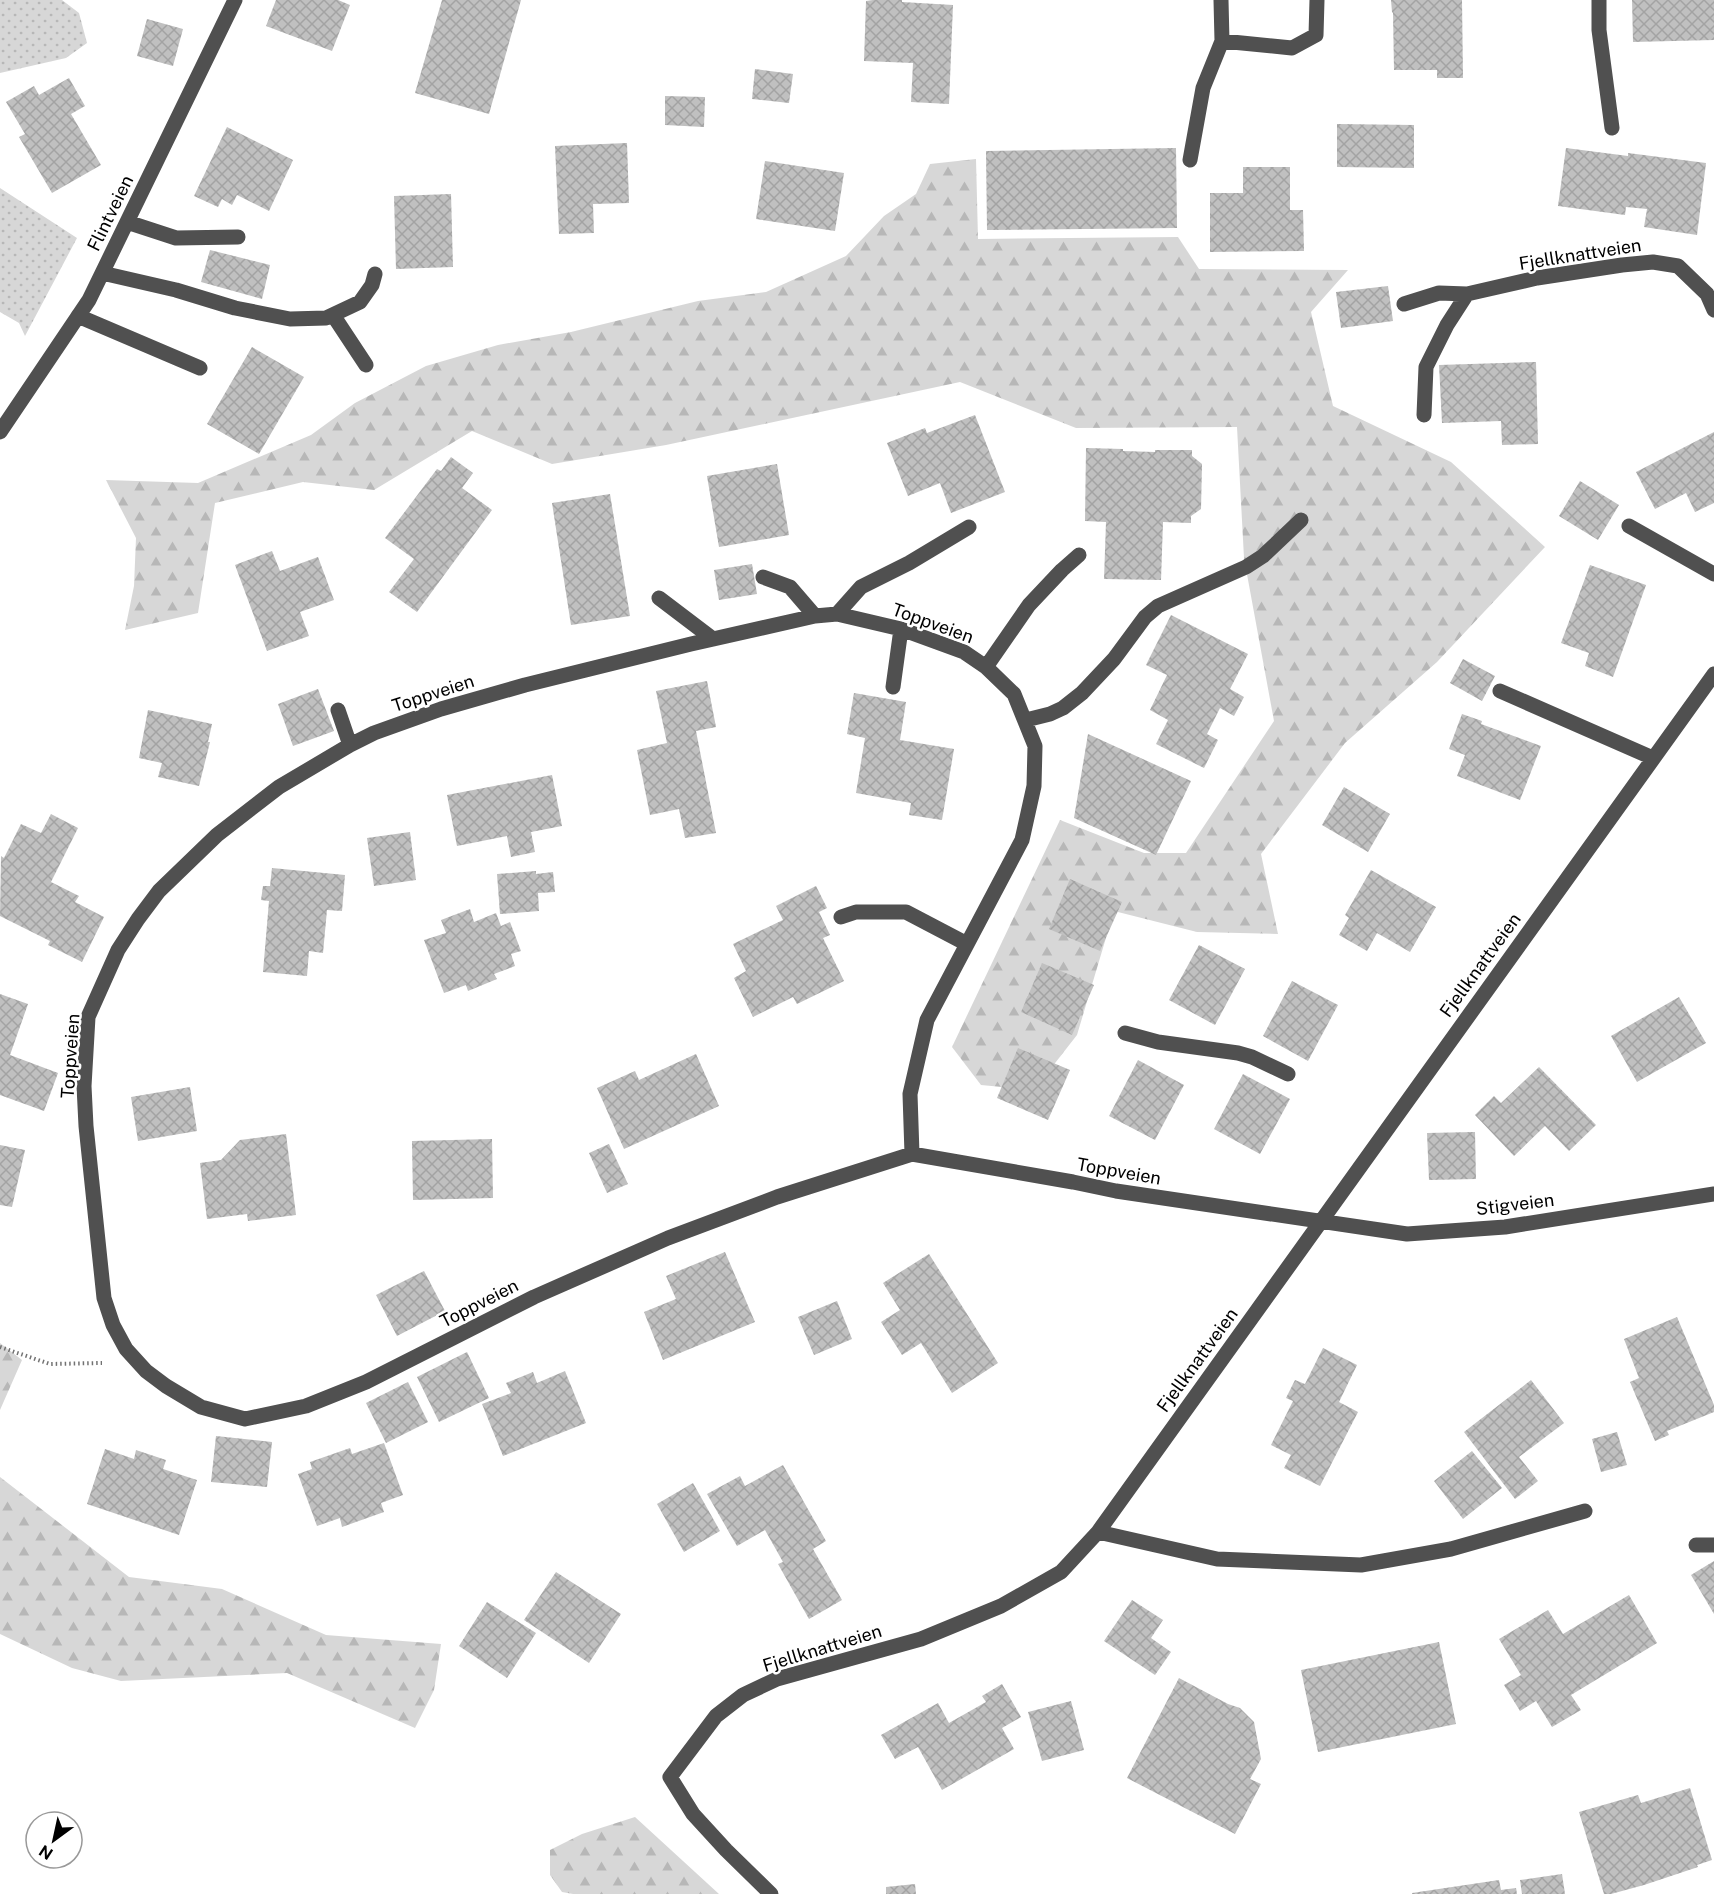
<svg xmlns="http://www.w3.org/2000/svg" width="1714" height="1894" font-family="'Public Sans',sans-serif">
	<defs>
		<pattern id="grass-dots" width="8" height="8" patternUnits="userSpaceOnUse" patternTransform="scale(1.5)"><rect width="8" height="8" fill="#d7d7d7"/><path d="M2 2h.1M6 6h.1" fill="none" stroke="#b7b7b7" stroke-width="1.8" stroke-linecap="round"/></pattern>
		<pattern id="forest-firs" width="22" height="20" patternUnits="userSpaceOnUse" patternTransform="scale(1.5)"><rect width="22" height="20" fill="#d7d7d7"/><path d="M5 1l3.5 6h-7zM16 11l3.5 6h-7z" fill="#b7b7b7"/></pattern>
		<pattern id="building-cross-hatch" width="8" height="8" patternUnits="userSpaceOnUse" patternTransform="scale(1.5)"><rect width="8" height="8" fill="#c0c0c0"/><path d="M0 0l8 8M0 8l8-8" fill="none" stroke="#a3a3a3"/></pattern>
	</defs>
	<rect width="100%" height="100%" fill="#fff"/>
	<!-- grass -->
	<path fill="url(#grass-dots)" d="M0,0h62l17,13 8,30 -21,15 -66,15z
		M0,188l77,50 -52,98 -6,-13 -19,-11z"/>
	<!-- forest -->
	<path fill="url(#forest-firs)" d="M976,159l2,80 200,-2 21,32 149,1 -37,42 22,94 118,56 94,85 -108,115 -92,81 -84,111 17,80 -81,-2 -83,-21 -37,124 -43,55 -53,-5 -29,-38 108,-227 84,33h42l88,-132 -30,-163 -7,-131 -161,1 -116,-46 -294,63 -114,19 -80,-33 -98,59 -71,-8 -88,21 -17,110 -73,17 9,-44 2,-48 -30,-58 92,3 113,-48 44,-32 71,-37 72,-21 73,-13 127,-31 68,-9 80,-36 38,-40 32,-22 14,-30z
		M0,1343l22,17 -22,50z
		M0,1477l129,100 93,12 104,46 115,9 -7,46 -19,38 -128,-55 -166,8 -49,-13 -72,-34z
		M635,1817l84,77h-146l-11,-2 -12,-17v-25l32,-16z"/>
	<!-- building -->
	<path fill="url(#building-cross-hatch)" d="M276,0h62l12,5 -18,46 -66,-25z
		M442,0h79l-32,114 -74,-21z
		M873,0h29v2l51,3 -4,99 -38,-2 2,-39 -49,-2 2,-60z
		M1391,0h71l1,78h-26v-8h-43l-1,-57 -1,-1z
		M1632,0h82v40l-81,2z
		M147,19l36,10 -10,37 -36,-10z
		M755,69l38,5 -4,29 -37,-4z
		M69,78l16,28 -14,8 30,51 -49,28 -33,-56 6,-3 -19,-32 28,-16 5,9z
		M665,96l40,1 -1,30 -39,-2z
		M1337,124l77,1v43l-77,-1z
		M227,127l66,33 -24,51 -32,-16 -5,10 -10,-6 -4,8 -24,-11z
		M627,143l2,60 -36,1 1,29 -35,1 -4,-88z
		M1176,148l1,80 -190,2 -1,-79z
		M1566,148l62,8v-3l78,10 -9,72 -53,-8 3,-18 -21,-2 -1,8 -67,-9z
		M765,161l79,12 -9,58 -79,-12z
		M1243,167h47v43h13l1,41 -94,1v-59h33z
		M451,194l2,73 -57,2 -2,-73z
		M210,250l60,15 -8,34 -61,-17z
		M1388,286l5,35 -52,7 -5,-36z
		M252,347l52,30 -45,77 -52,-30z
		M1536,362l2,82 -36,1 -1,-24 -59,2 -3,-58z
		M975,415l30,77 -54,21 -11,-30 -32,13 -21,-53 38,-15 2,5z
		M1714,432v71l-19,9 -9,-19 -31,16 -19,-37z
		M1086,448l37,1v2l32,1v-2h37v6l10,8 -1,45 -10,7v7l-28,-1 -2,58 -57,-1 2,-57 -21,-1z
		M451,457l22,16 -11,15 30,22 -75,102 -28,-20 25,-33 -29,-21 52,-69 4,2z
		M777,464l12,71 -70,12 -12,-71z
		M1580,481l39,24 -21,35 -39,-24z
		M610,494l20,122 -59,9 -19,-122z
		M272,551l8,20 38,-14 16,43 -34,12 9,24 -42,15 -32,-86z
		M752,564l5,30 -38,6 -5,-30z
		M1590,565l56,20 -33,92 -28,-11 4,-13 -28,-10z
		M1171,615l77,39 -18,35 14,8 -10,19 -14,-8 -13,26 11,6 -14,28 -48,-24 12,-24 -18,-10 17,-35 -21,-10z
		M1463,659l32,17 -13,25 -32,-18z
		M707,681l9,46 -20,4 20,102 -31,5 -6,-29 -29,6 -13,-65 30,-7 -11,-52z
		M318,689l16,42 -41,15 -15,-42z
		M854,693l52,9 -6,38 54,9 -12,71 -33,-5 2,-12 -55,-10 9,-55 -18,-4z
		M148,710l64,14 -4,18h2l-11,44 -41,-9 4,-14 -23,-5z
		M1462,714l20,7 -1,3 60,22 -21,54 -63,-24 8,-21 -16,-6z
		M1088,734l103,47 -35,74 -82,-37z
		M552,775l10,51 -31,6 4,20 -24,5 -4,-21 -50,10 -10,-51z
		M1344,787l46,27 -22,38 -46,-27z
		M51,814l27,14 -27,54 28,14 -4,6 29,15 -22,45 -34,-17 2,-4 -50,-25 1,-60 3,2 17,-34 20,9z
		M410,832l6,48 -42,6 -7,-48z
		M272,868l73,7 -3,36 -15,-1 -4,43 -14,-2 -2,25 -44,-4 6,-71 -8,-1 2,-14h7z
		M1371,870l65,37 -26,45 -33,-19 -10,18 -28,-16 10,-17 -4,-3z
		M536,871v3l17,-2 2,20 -17,1 1,18 -39,3 -3,-40z
		M1070,879l52,23 -22,49 -51,-22z
		M816,886l11,22 -8,4 11,23 -7,3 21,43 -47,23 -4,-7 -40,20 -19,-39 12,-7 -13,-27 50,-24 -7,-14z
		M470,909l4,13 22,-9 5,13 9,-4 11,29 -10,3 4,12 -21,8 3,5 -29,12 -2,-6 -22,8 -20,-53 22,-7 -5,-13z
		M1199,945l46,24 -30,56 -46,-25z
		M1042,963l52,22 -22,50 -51,-23z
		M1292,981l46,24 -30,56 -45,-25z
		M0,994l28,10 -18,51 48,18 -14,38 -44,-16z
		M1679,997l27,46 -69,39 -26,-46z
		M1018,1048l52,22 -22,50 -51,-22z
		M696,1054l23,52 -95,43 -27,-61 38,-17 4,9z
		M1138,1060l46,25 -29,55 -46,-24z
		M1539,1067l57,58 -27,26 -24,-25 -31,30 -39,-41 19,-19 7,7z
		M1243,1074l47,25 -30,55 -46,-25z
		M190,1087l7,44 -59,10 -7,-44z
		M1475,1132l1,47 -47,1 -2,-47z
		M286,1134l10,81 -48,6 -1,-7 -40,5 -7,-56 21,-3 19,-20z
		M492,1139l1,59 -80,2 -1,-59z
		M609,1144l19,40 -21,9 -18,-40z
		M0,1145l25,5 -13,57 -12,-2z
		M725,1252l30,70 -92,38 -19,-48 32,-13 -10,-23z
		M929,1254l69,109 -46,30 -31,-50 -19,12 -21,-33 19,-12 -17,-27z
		M424,1271l21,40 -48,25 -21,-41z
		M837,1301l15,38 -38,16 -16,-38z
		M1677,1317l37,88v7l-47,19 2,4 -14,6 -25,-59 9,-4 -15,-39z
		M1323,1348l34,17 -18,37 19,10 -38,74 -36,-18 7,-13 -20,-10 22,-44 -7,-3 9,-18 10,4z
		M467,1352l22,46 -50,24 -22,-45z
		M565,1371l21,52 -83,33 -21,-52 29,-11 -5,-10 27,-11 4,11z
		M1531,1380l33,43 -45,34 19,24 -23,18 -51,-67z
		M408,1382l20,40 -42,21 -20,-40z
		M1617,1432l10,33 -26,7 -9,-33z
		M216,1436l56,6 -5,45 -56,-5z
		M384,1443l19,52 -22,8 3,9 -42,15 -2,-9 -23,8 -19,-52 14,-5 -2,-7 40,-14 2,6z
		M105,1449l29,10 2,-9 30,10 -3,9 34,11 -18,55 -92,-31z
		M1472,1451l30,37 -39,31 -29,-38z
		M783,1465l43,76 -13,8 29,51 -33,19 -31,-55 5,-2 -18,-32 -28,16 -30,-52 33,-18 5,10z
		M693,1483l27,48 -36,21 -27,-48z
		M1714,1561v53l-23,-39z
		M556,1572l65,42 -32,49 -65,-43z
		M1629,1595l28,48 -86,52 10,15 -29,17 -16,-26 -16,10 -16,-26 17,-10 -22,-36 49,-29 15,24z
		M1132,1600l31,20 -12,18 20,14 -16,23 -51,-34z
		M487,1602l49,31 -29,45 -48,-32z
		M1439,1642l17,82 -138,28 -17,-82z
		M1179,1678l49,26 12,4 14,14 7,37 -11,20 11,5 -26,50 -108,-56z
		M1002,1684l19,33 -19,11 12,21 -72,41 -24,-43 -23,12 -14,-24 57,-32 11,20 37,-21 -4,-6z
		M1071,1701l13,49 -42,11 -14,-49z
		M1690,1788l22,72 -15,5 1,2 -54,18 -33,9h-7l-25,-82 59,-17 3,8z
		M1562,1874l3,20h-43l-2,-14z
		M1499,1880l2,10 15,-2 1,6h-105v-1z
		M915,1884l1,10h-30v-7z"/>
	<g fill="none" stroke-linecap="round" stroke-linejoin="round">
		<!-- path -->
		<path stroke="#727272" stroke-width="4" stroke-dasharray="1.5 3" stroke-linecap="butt" d="M0,1347l50,17 52,-1"/>
		<!-- minor -->
		<path stroke="#505050" stroke-width="15" d="M1221,0l1,41 70,7 24,-13 1,-35
			M1599,0v30l13,98
			M1190,160l13,-72 19,-47
			M127,222l49,16 62,-1
			M102,273l74,17 59,18 55,11 36,-1 34,-16 12,-17 3,-11
			M1467,294l70,-16 85,-13 31,-3 25,4 29,28 7,16
			M1404,304l35,-11 28,1 -20,31 -21,42 -2,48
			M333,315l33,50
			M78,316l122,52
			M0,432l89,-132 146,-300
			M1629,526l85,48
			M763,577l27,10 25,29
			M659,598l54,41
			M837,614l24,-27 48,-24 60,-36
			M986,667l43,-62 33,-35 17,-15
			M893,687l8,-58
			M1500,691l153,67
			M338,710l12,35
			M1026,720l24,-6 13,-6 19,-15 32,-34 31,-42 13,-11 88,-39 17,-11 38,-36
			M841,917l15,-5h50l61,32
			M1125,1033l33,9 80,11 14,4 36,17
			M912,1154l-135,43 -109,41 -134,59 -168,85 -60,24 -61,13 -44,-12 -35,-21 -20,-15 -20,-22 -13,-24 -9,-27 -18,-172 -2,-40 4,-69 30,-67 20,-31 21,-28 58,-56 62,-48 71,-42 24,-12 67,-24 84,-24 166,-41 124,-28 22,-2 64,15 63,23 22,15 28,27 21,52 -1,40 -12,54 -95,180 -17,74 2,60 161,28 43,9 291,43 98,-7 209,-33
			M1098,1532l119,27 144,6 90,-16 134,-38
			M1696,1545h18
			M771,1894l-45,-44 -33,-36 -23,-37 46,-61 27,-21 34,-16 144,-40 80,-33 60,-34 37,-40 616,-858"/>
	</g>
	<g text-anchor="middle" dominant-baseline="central" stroke-width="5" stroke-linejoin="round" paint-order="stroke">
		<!-- street labels -->
		<g font-size="18" fill="#000" stroke="#fff">
			<text transform="translate(110 213) rotate(-64)">Flintveien</text>
			<text transform="translate(1580 254) rotate(-9)">Fjellknattveien</text>
			<text transform="translate(933 623) rotate(20)">Toppveien</text>
			<text transform="translate(433 693) rotate(-18)">Toppveien</text>
			<text transform="translate(1480 965) rotate(-54)">Fjellknattveien</text>
			<text transform="translate(70 1056) rotate(-86)">Toppveien</text>
			<text transform="translate(1119 1171) rotate(10)">Toppveien</text>
			<text transform="translate(1515 1204) rotate(-7)">Stigveien</text>
			<text transform="translate(479 1303) rotate(-27)">Toppveien</text>
			<text transform="translate(1197 1360) rotate(-54)">Fjellknattveien</text>
			<text transform="translate(822 1648) rotate(-17)">Fjellknattveien</text>
		</g>
	</g>
	<!-- north arrow -->
	<g transform="translate(54 1840) rotate(213)"><circle r="28" fill="#ffffff" stroke="#999999" stroke-width="1.5"/>
	<path d="M0-4.5L10 22L0 15L-10 22Z" fill="#000000"/>
	<text y="-9" font-size="16" font-weight="bold" text-anchor="middle" fill="#000000">N</text>
	</g>
</svg>
